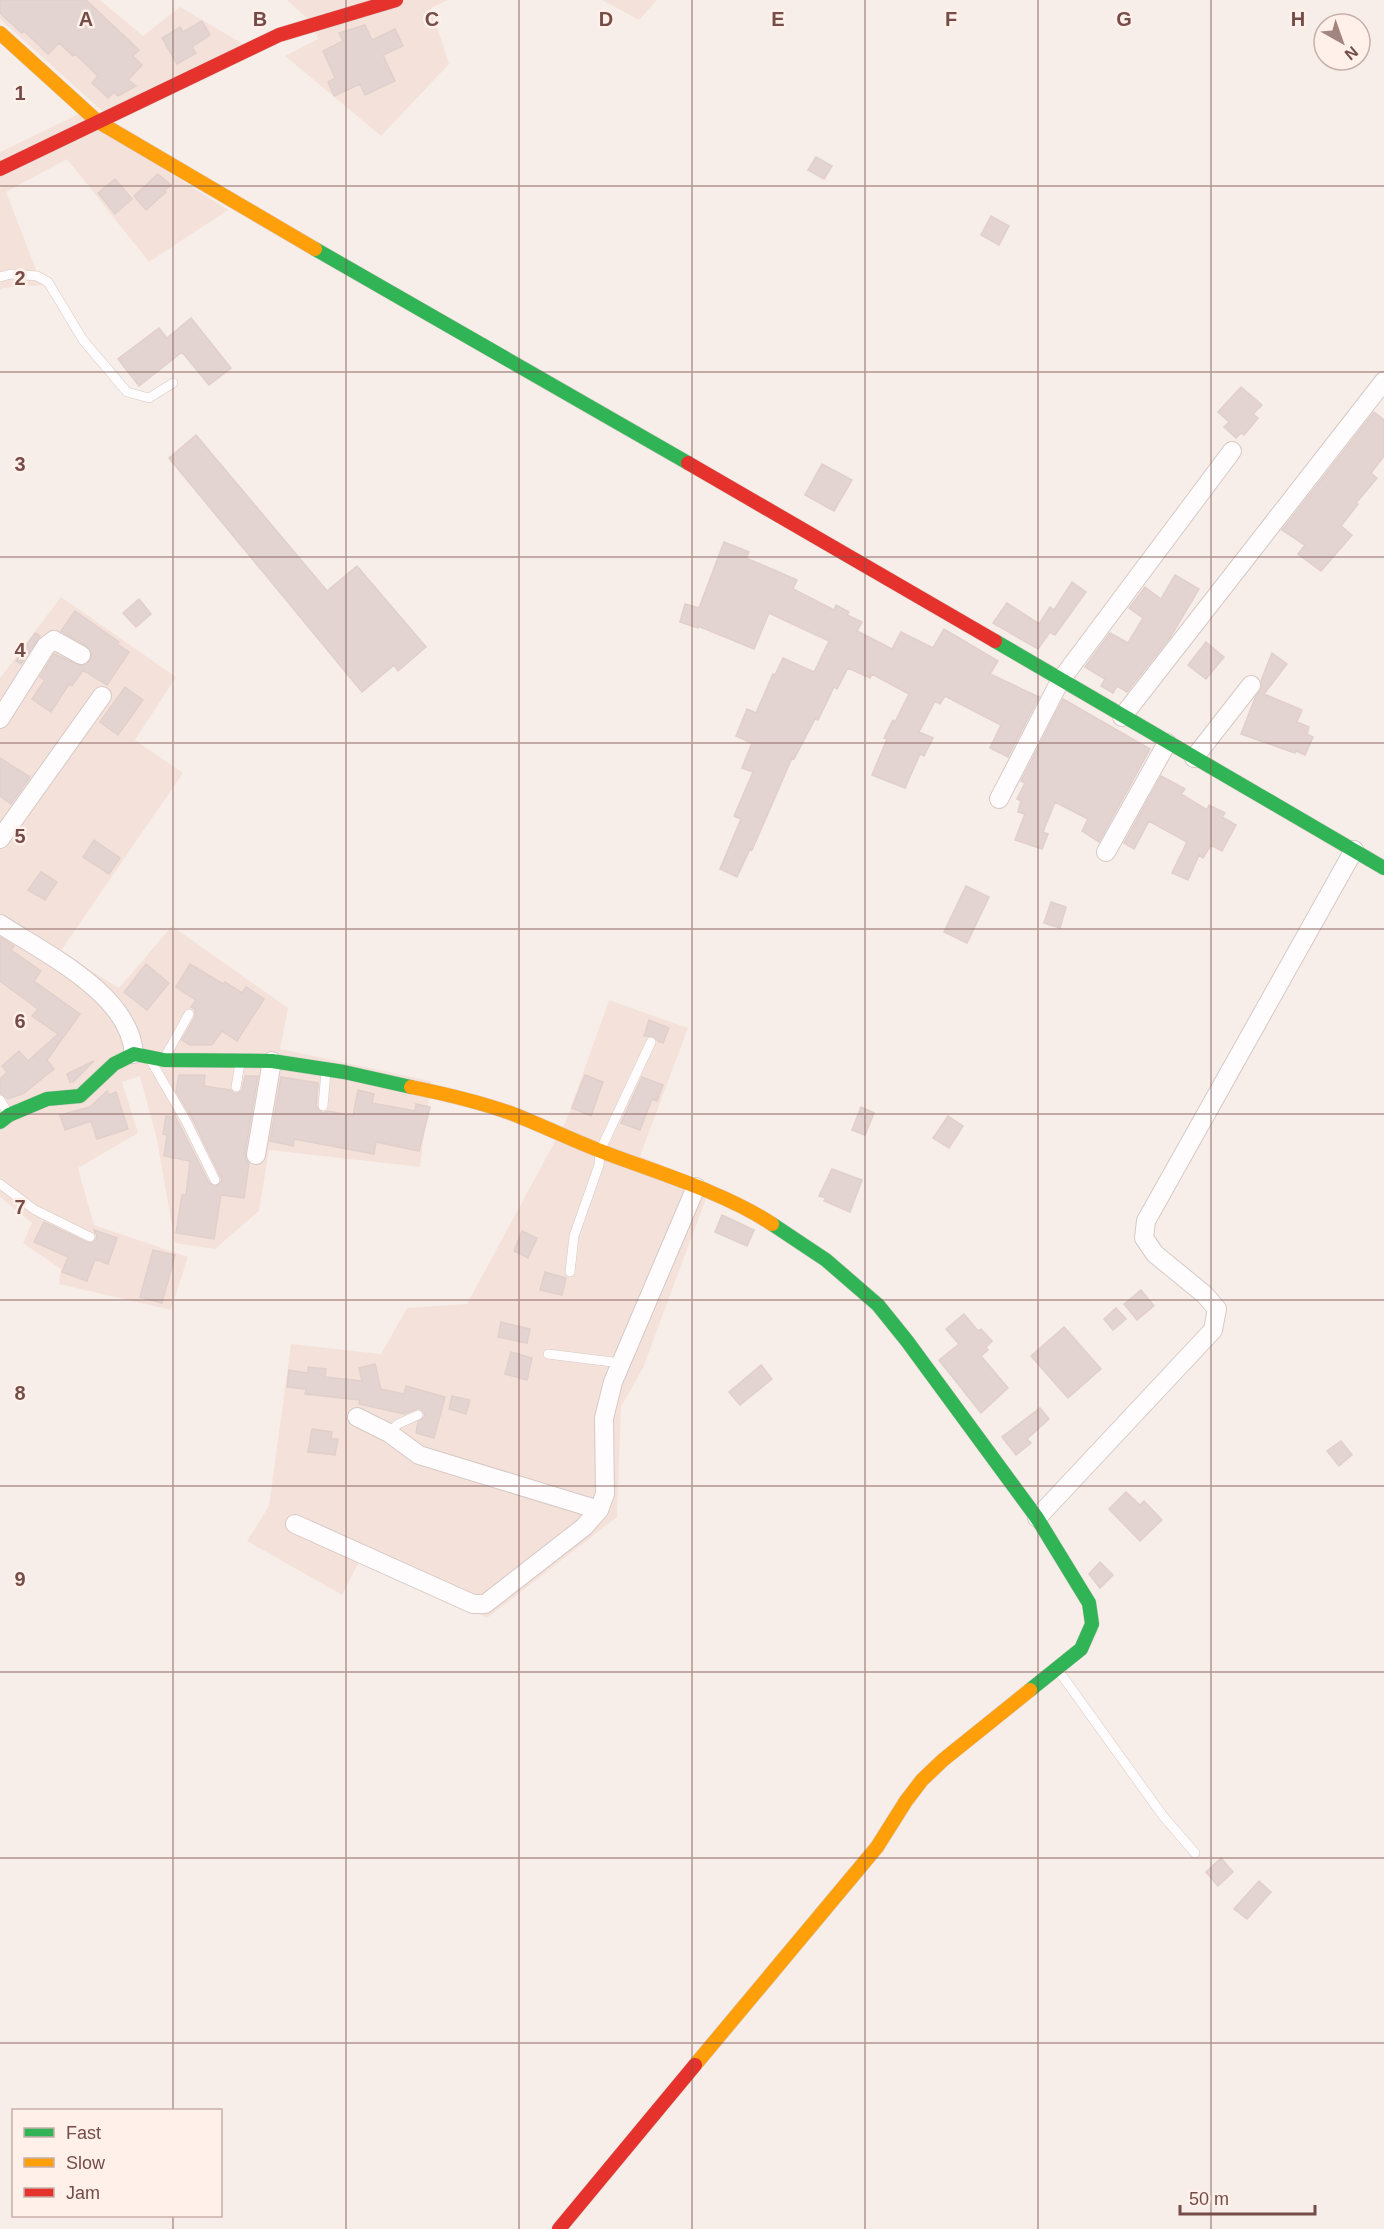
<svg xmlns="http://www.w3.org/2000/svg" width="1384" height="2229" font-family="Arial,sans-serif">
	<rect width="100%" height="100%" fill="#f7eee9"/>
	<!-- residential -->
	<path fill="#f4e2da" d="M0,0h100l43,36 37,-29 70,41 -140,70 -110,-99z
		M287,0h161l-17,8 18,56 -68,72 -96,-80 33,-17 -8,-18z
		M602,0h55l-18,20z
		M79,114l149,96 -79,52 -82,-103 -61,33 36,93 -38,3 -4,2v-138z
		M61,597l115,80 -41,63 48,33 -123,179 59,36 53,-62 116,82 -8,41 151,32 -11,86 -151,-17 -10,61 -44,38 -40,-6 -18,-103 -17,-64 -18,6 16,51 -60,35 16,57 94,32 -17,53 -112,-26 2,-15 -38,-26 9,-20 -32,-26v-519z
		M609,1000l79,28 -48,128 71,29 -68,183 -22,39 -4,110 -130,101 -127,-58 -18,35 -95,-54 22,-35 22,-162 90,10 26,-46 60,-4 99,-183z"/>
	<!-- building -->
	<path fill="#e4d4d1" stroke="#e0cfcb" stroke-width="1.5" d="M0,0h86l53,50 -6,6 9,9 -14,15 8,6 -18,10 -4,-4 -6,6 -16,-15 6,-7 -23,-22 -2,2 -14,-13 -11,11 -24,-23 -2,2 -22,-20z
		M202,21l8,14 -18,12 4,6 -19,11 -15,-26 18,-11 3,5z
		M365,25l7,15 23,-11 8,17 -20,9 12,26 -30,14 -5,-11 -26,12 -6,-14 7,-4 -12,-27 20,-10 -4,-8z
		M816,157l16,9 -8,13 -16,-9z
		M158,174l13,11 -7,6 2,1 -20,18 -12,-14z
		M115,179l17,20 -17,15 -17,-21z
		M991,216l18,10 -10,19 -18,-10z
		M191,318l40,50 -22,17 -27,-33 -43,34 -21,-27 41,-31 8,10z
		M1241,387l21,18 -9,9 5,4 -14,17 -3,-2 -5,5 -12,-11 5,-5 -11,-10z
		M1374,412l10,8v36l-13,17 6,5 -21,25 2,1 -17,22 11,9 -31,36 -23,-17 7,-9 -23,-15z
		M196,435l131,156 30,-25 69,81 -28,24 -4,-6 -32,27 -193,-234z
		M822,464l30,16 -18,31 -29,-16z
		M724,542l25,10 -3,6 51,22 -4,9 41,21 2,-5 13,7 -2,3 15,7 -5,9 35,18 9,-17 32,16 11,-19 54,32 -8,13 49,23 -31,60 -18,-9 11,-23 -56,-29 -5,8 -5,-3 -16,31 14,6 -9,18 -4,-2 -15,34 -33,-13 15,-36 -3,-1 9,-18 2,2 14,-28 -37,-20 -2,4 -22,-10 -11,21 -3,-2 -16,33 -3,-1 -21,40 -2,-1 -40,92 -2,-1 -13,28 -17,-8 21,-50 -7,-3 19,-44 -11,-4 10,-25 -16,-7 11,-27 9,4 17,-39 2,1 8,-17 31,14 15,-31 -60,-28 -15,36 -56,-23v2l-18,-6 5,-18 14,4z
		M1175,575l24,14 -28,47 -44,56 -10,-6 -4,7 -12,-7 4,-7 -20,-12 25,-34 18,10 15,-25 -14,-10 16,-21 16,12z
		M1072,582l14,10 -31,43 -5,-3 -12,17 -45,-26 14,-20 32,21 11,-17 4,3z
		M139,599l12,15 -15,13 -13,-14z
		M75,611l44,31 -2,2 12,8 -22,33 -24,-15 -11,16 -3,-2 -18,28 -19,-13 13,-19 -5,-3 14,-23 27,12 6,-2 5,-9 -5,-9 -26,-15z
		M35,633l5,3 -19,28 -5,-3z
		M1206,642l18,15 -18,22 -18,-14z
		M1272,653l15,11 -23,30 38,16 -5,12 12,5 -2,7 6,3 -8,18 -9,-4 -1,2 -54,-19 14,-36 7,-11 -1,-6z
		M125,687l18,13 -25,35 -18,-13z
		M1063,699l87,50 -51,93 -17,-11 6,-12 -33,-17 -12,30 5,2 -6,15 -27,-9 10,-26 -7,-2 3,-11 -4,-2 8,-16 -4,-2z
		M0,758l30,19 -19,27 -11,-8z
		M1161,776l24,13 -4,5 26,16 2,-5 16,8 -3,4 14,8 -14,26 -11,-6 -8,13 -4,-3 -11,25 -16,-7 15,-31 -38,-21 -15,28 -10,-6z
		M94,840l26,18 -11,16 -26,-17z
		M41,872l16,10 -12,18 -17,-10z
		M966,886l23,11 -22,46 -23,-11z
		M1051,902l15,5 -6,21 -16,-5z
		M0,937l14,9 -3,4 30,21 -7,10 46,33 -33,46 7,9 -30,24 -16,6 -8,-6v-14l7,-7 -5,-6 17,-15 9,10 30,-27 -26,-18 6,-7 -38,-28z
		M146,964l23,19 -22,27 -23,-18z
		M190,964l33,20 2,-2 17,11 4,-6 18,12 -27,42 -15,-10 -10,14h-22l-8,-5 13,-23v-8l-4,-2 5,-7 -20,-13z
		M649,1020l20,8 -6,15 -5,-2 -5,-5h-9z
		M94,1061l-21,21h-3l-3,-8z
		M179,1075h26l-1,11 26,4 5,4 7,-3 3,-15h13l-13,77 1,6 3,5 -5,34 -23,-3 -7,44 -38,-6 6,-38h4l4,-34 -26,-5 3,-21 -4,-1 3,-18 7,1v-5l36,71 8,3 5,-6 -30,-62 -16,-27z
		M585,1075l18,7 -12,34 -19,-8z
		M281,1077l37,6 -2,23 6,7 6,-2 25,5 5,-26 16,4 -2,9 43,8 1,-7 14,3 -11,44 -43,-9 -2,12 -80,-15 -1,7 -23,-5z
		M642,1077l21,8 -6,16 -5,-2 -12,31 -19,-7z
		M107,1091l2,4 7,-3 12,37 -31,10 -6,-18 -26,9 -5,-15 30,-8z
		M861,1107l13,6 -9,22 -13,-5z
		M948,1116l15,10 -14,22 -16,-10z
		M832,1169l30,11 -12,32 -26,-11 2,-3 -7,-2z
		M722,1215l32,15 -7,16 -32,-14z
		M44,1222l44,21 8,-3 1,-4 -3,-6 23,8 -9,26 -13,-5 -8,22 -25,-9 6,-15 -34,-15z
		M522,1231l15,7 -9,20 -14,-7z
		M153,1250l22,5 -13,48 -22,-6z
		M545,1272l21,6 -4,17 -22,-5z
		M1141,1290l13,16 -17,14 -13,-16z
		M1116,1308l10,11 -13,11 -9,-11z
		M964,1314l14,17 3,-2 11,12 -6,6 2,3 -7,6 27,32 -27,25 -42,-53 20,-16 -13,-15z
		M501,1322l29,7 -3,14 -29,-6z
		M1064,1327l37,42 -33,29 -37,-42z
		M511,1352l21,6 -5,22 -22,-6z
		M375,1364l6,25 23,5 2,-8 39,11 -11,41 -18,-5 2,-11 7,-6 -1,-4 -5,-4 -15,6 -45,-10 1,-4 -55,-6 1,-5 -19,-2 2,-17 19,3v-6l18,2 -1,8 37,4 -3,-13z
		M761,1365l11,14 -32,26 -11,-13z
		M452,1396l18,4 -4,14 -17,-5z
		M1040,1408l9,11 -22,20 4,4 -15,12 -14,-18z
		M312,1429l20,3 -1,7h7l-3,16 -27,-3z
		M1341,1441l11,14 -13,11 -12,-15z
		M1126,1492l14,13 4,-4 18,19 -22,21 -31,-32z
		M1100,1562l13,13 -13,13 -11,-14z
		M1221,1858l12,14 -15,14 -12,-14z
		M1259,1881l12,11 -24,27 -13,-10z"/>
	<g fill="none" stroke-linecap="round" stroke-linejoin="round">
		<!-- lane casing -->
		<g stroke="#d6c9c6" stroke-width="10">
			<path id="lane" d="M0,277l11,-3 26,2 11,6 35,58 44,52 22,6 24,-15
				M165,1057l24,-43
				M151,1061l35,60 29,59
				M236,1087l4,-24
				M0,1100l8,13
				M323,1106l3,-35
				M0,1184l35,26 55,27
				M570,1272l4,-36 25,-71 1,-14 51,-109
				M548,1354l73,9
				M389,1433l9,-9 20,-9
				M1058,1670l105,146 32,37"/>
		</g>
		<!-- street casing -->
		<g stroke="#d6c9c6" stroke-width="20">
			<path id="street" d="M1122,717l262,-336
				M0,719l46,-73 8,-6 27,15
				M1194,758l57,-73
				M999,799l61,-118 172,-230
				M0,839l102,-143
				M1106,852l61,-109
				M0,924c46,30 130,70 134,130
				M256,1155l16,-94
				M357,1417l32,16 30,22 180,55
				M1037,1518l176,-188 4,-21 -13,-15 -49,-40 -11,-16 2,-17 208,-371
				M295,1524l178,80h12l99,-77 15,-17 6,-16 -1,-76 9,-36 83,-195"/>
		</g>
		<!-- fast casing -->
		<g stroke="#d8cac7" stroke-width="15">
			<path id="fast" d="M315,249l373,214
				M995,641l389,227
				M0,1122l9,-7 38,-16 33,-3 34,-32 20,-10 30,6 108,1 72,11 67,15
				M772,1224l54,36 52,45 29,36 130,177 52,85 3,21 -11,25 -51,41"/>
		</g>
		<!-- slow casing -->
		<g stroke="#d8cac7" stroke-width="15">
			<path id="slow" d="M0,33l97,88 218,128
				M411,1087c35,7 69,15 102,27 33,13 65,29 98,41 51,19 116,39 161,69
				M695,2065l182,-218 29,-46 16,-21 21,-20 87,-70"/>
		</g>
		<!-- jam casing -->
		<g stroke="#d8cac7" stroke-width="15">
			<path id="jam" d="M0,169l279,-134 117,-35
				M688,463l307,178
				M559,2229l136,-164"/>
		</g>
		<!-- lane -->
		<use href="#lane" stroke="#fefcfc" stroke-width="9"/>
		<!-- street -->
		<use href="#street" stroke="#fefcfc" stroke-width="18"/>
		<!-- fast -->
		<use href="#fast" stroke="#30b455" stroke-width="14"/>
		<!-- slow -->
		<use href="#slow" stroke="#ff9f0a" stroke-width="14"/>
		<!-- jam -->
		<use href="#jam" stroke="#e5322d" stroke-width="14"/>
	</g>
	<!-- grid -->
	<path fill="none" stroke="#764c48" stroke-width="1.5" stroke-opacity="0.55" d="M173,0v2110M346,0v2229M519,0v2229M692,0v2229M865,0v2229M1038,0v2229M1211,0v2229M0,186h1384M0,372h1384M0,557h1384M0,743h1384M0,929h1384M0,1114h1384M0,1300h1384M0,1486h1384M0,1672h1384M0,1858h1384M0,2043h1384M173,2216v13"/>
	<g font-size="20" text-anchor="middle" font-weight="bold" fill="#764c48" stroke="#fff1ea" stroke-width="5" stroke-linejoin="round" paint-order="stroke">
		<text x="86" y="26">A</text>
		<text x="260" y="26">B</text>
		<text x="432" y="26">C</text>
		<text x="606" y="26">D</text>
		<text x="778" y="26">E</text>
		<text x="951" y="26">F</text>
		<text x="1124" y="26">G</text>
		<text x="1298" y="26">H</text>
		<text x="20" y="100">1</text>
		<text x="20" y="285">2</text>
		<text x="20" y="471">3</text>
		<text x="20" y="657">4</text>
		<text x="20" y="843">5</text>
		<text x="20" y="1028">6</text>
		<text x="20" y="1214">7</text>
		<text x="20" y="1400">8</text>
		<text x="20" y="1586">9</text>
	</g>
	<!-- legend -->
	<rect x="12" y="2109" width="210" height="108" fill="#fff1ea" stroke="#c8afa9" stroke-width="1.5"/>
	<rect x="24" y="2128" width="30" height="9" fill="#30b455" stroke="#c8afa9" stroke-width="1.5"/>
	<text x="66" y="2139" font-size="18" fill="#764c48">Fast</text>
	<rect x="24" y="2158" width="30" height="9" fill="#ff9f0a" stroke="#c8afa9" stroke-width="1.5"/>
	<text x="66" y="2169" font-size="18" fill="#764c48">Slow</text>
	<rect x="24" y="2188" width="30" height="9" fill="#e5322d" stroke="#c8afa9" stroke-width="1.5"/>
	<text x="66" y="2199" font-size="18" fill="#764c48">Jam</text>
	<!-- north arrow -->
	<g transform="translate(1342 42) rotate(140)"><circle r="28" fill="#fff1ea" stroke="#c8afa9" stroke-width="1.5"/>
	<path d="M0-4.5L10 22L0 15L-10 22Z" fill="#a38580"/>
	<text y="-9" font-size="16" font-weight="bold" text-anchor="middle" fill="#764c48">N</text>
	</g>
	<!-- scale -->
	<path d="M1180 2205v9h135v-9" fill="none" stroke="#764c48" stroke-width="3"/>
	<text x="1189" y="2205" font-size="18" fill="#764c48" stroke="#fff1ea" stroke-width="4.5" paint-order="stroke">50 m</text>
</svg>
